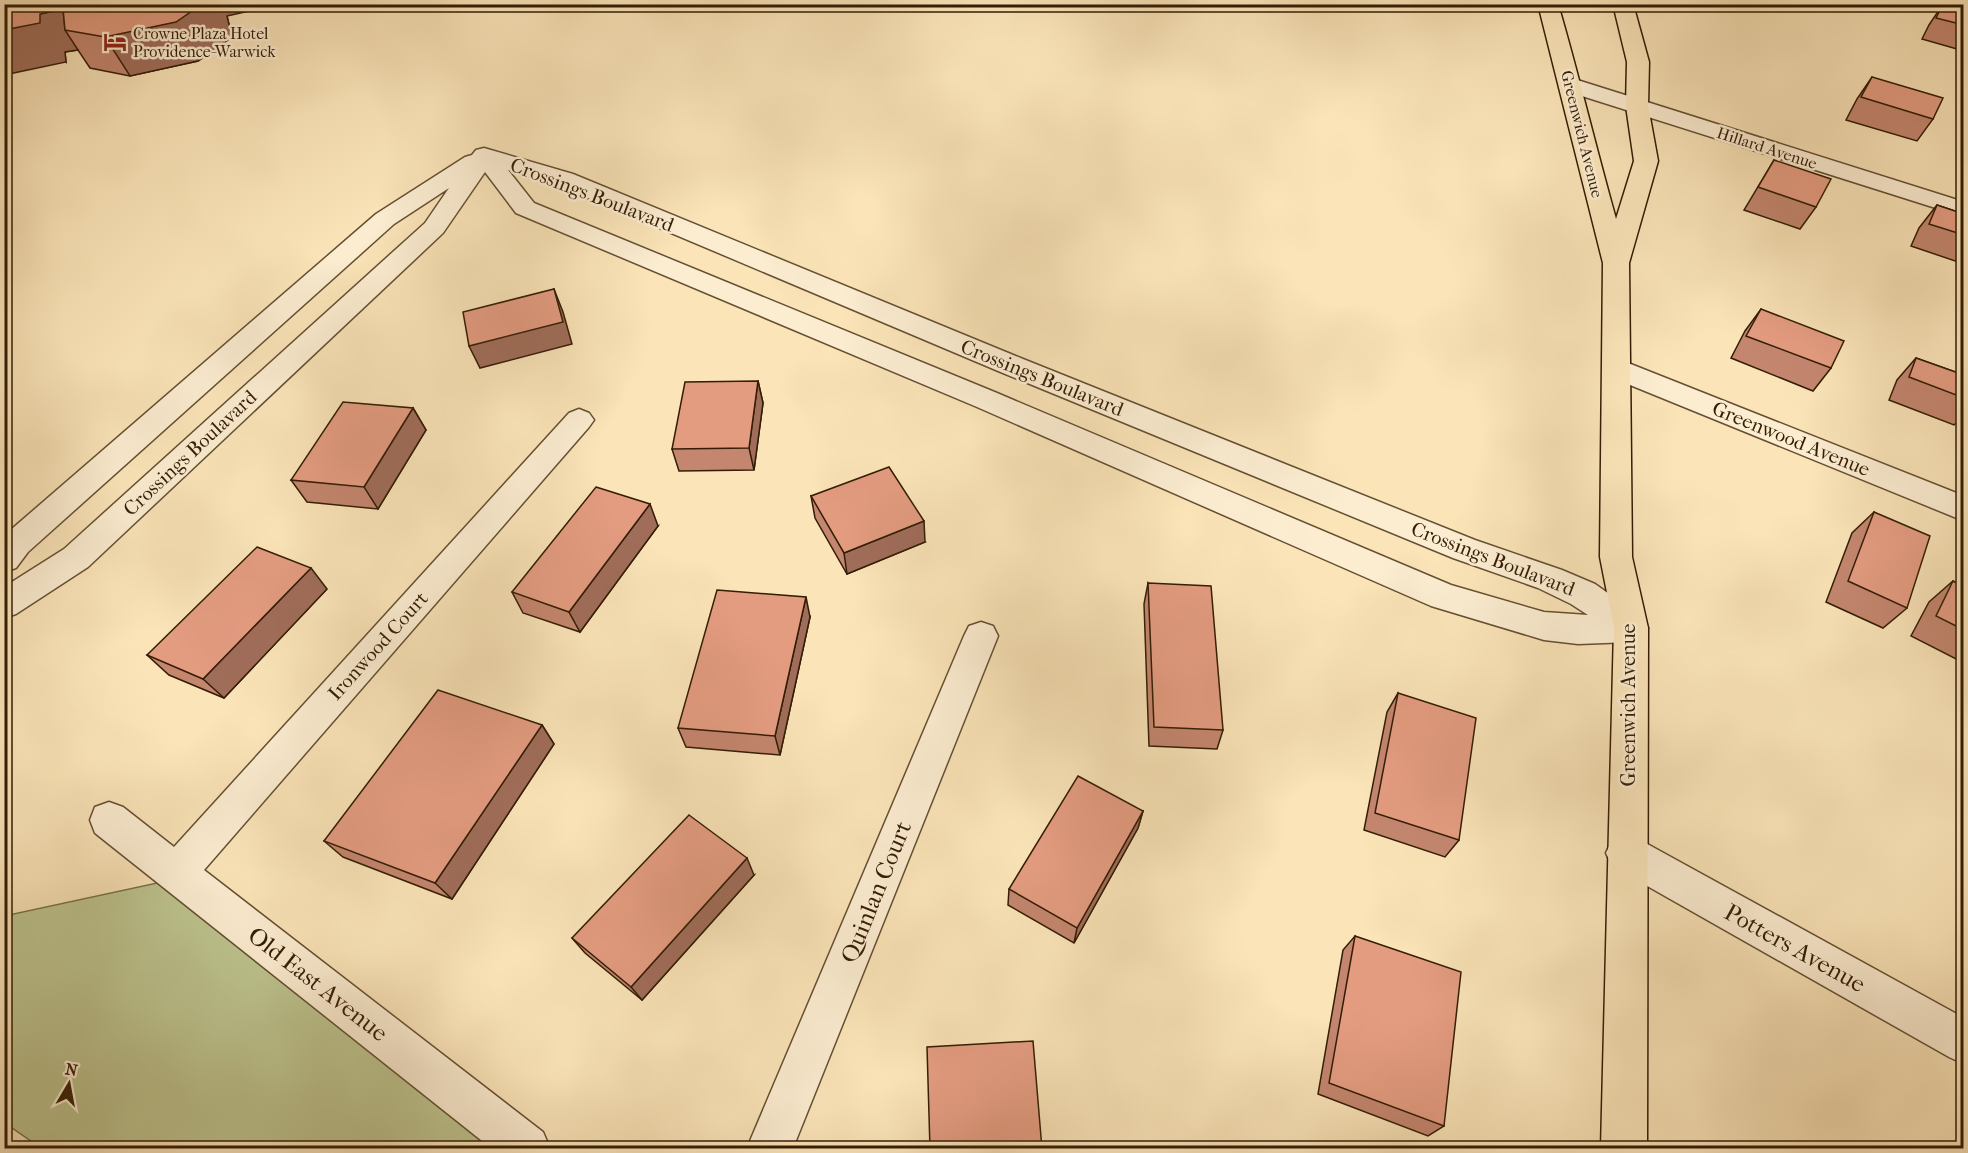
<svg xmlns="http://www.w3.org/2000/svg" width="1968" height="1153" font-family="'IM FELL French Canon',serif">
	<rect width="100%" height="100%" fill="#fae4b8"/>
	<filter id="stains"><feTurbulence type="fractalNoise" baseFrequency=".00333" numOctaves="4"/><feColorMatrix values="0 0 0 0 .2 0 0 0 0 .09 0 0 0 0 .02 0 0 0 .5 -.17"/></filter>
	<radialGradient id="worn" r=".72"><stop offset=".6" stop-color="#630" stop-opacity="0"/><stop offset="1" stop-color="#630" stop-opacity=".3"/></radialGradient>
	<!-- green -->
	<path fill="#bdc48f" stroke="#78704a" stroke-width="1.5" d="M194,875l75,62 269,211h-497l-36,-25 -1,-207z"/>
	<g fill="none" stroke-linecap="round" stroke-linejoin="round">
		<!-- street casing -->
		<g stroke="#654f32" stroke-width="3">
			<path id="street" d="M1571,78l393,124v15l-401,-127 -3,-5 3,-5z
				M484,148l89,26 450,185 452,181 87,30 33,14 48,34 5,10 -5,10 -12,4 -53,2 -34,-4 -113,-34 -454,-199 -461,-194 -31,-41 -42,61 -355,334 -72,47 -12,4v-31l60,-38 361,-326 24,-35 -55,36 -366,328 -12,16 -12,4 2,-38 370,-320 89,-57 7,-2 4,-5zM508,170l47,14 448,189 450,185 85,30 33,16 17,11 -44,-3 -93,-27 -454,-192 -463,-190z
				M1618,359l346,137v25l-356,-145 -4,-7 4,-7z
				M579,409l10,4 5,7 -5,7 -385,443 339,262 7,16h-59l-396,-315 -5,-13 5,-13 14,-5 14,5 51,40 395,-434z
				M981,622l12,4 5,10 -205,512h-46l217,-512 5,-10z
				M1626,834l14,6 324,178v46l-15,-7 -337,-191 -6,-13 6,-13z"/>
		</g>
		<!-- primary casing -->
		<g stroke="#331d05" stroke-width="3">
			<path id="primary" d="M1538,4h20c21,72 38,144 58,215l18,-58 -8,-55 1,-44 -14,-58h20l16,58 -1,44 10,55 -29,102 3,294 16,71 -1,520h-46l13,-520 -14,-71 3,-294z"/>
		</g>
		<!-- street -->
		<use href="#street" fill="#fcedd1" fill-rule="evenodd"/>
		<!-- primary -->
		<use href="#primary" fill="#fae4b8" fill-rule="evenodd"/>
	</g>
	<!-- wall -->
	<path fill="#c4866f" stroke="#331d05" stroke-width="1.5" d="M4,4l223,12 5,21 -34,24 -68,15 -40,-8 -12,-18 -13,2 1,10z
		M1943,4l21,5v42l-42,-12 7,-14z
		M1872,77l61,42 -16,22 -71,-21 11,-21z
		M1774,160l42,47 -16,22 -56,-19z
		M1937,205l27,9v50l-53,-18 8,-18z
		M1761,309l70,59 -18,23 -82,-33 14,-27z
		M1916,358l48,17v41l-10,9 -65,-25 8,-20z
		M758,381l5,22 -9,67 -75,1 -7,-22z
		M413,408l13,22 -48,79 -71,-7 -16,-22z
		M811,496l114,46 -78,32 -32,-56z
		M1874,512l33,96 -24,20 -57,-26 26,-69z
		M658,526l-78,106 -57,-19 -11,-21z
		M1953,581l11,6v76l-53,-27 18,-34z
		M1148,583l75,147 -6,19 -68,-3 -5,-142z
		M327,589l-103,109 -55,-23 -22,-20z
		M810,617l-30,138 -94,-8 -8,-19z
		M1398,693l61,147 -14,17 -81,-27 23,-118z
		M542,725l12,19 -102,155 -109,-42 -19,-16z
		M1143,811l-5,17 -64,115 -66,-38 1,-16z
		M754,875l-112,125 -57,-47 -13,-15z
		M1355,936l89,190 -16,10 -110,-42 25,-144z"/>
	<!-- shaded-wall -->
	<path fill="#a06d5a" stroke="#331d05" stroke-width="1.5" d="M202,4h79l-54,12 5,21 -34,24 -68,15 -25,-39z
		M63,9l2,21 13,20 -13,2 1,10 -62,13v-45l36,-16z
		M554,289l9,23 9,32 -92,24 -11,-22z
		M758,381l5,22 -9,67 -5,-22z
		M413,408l13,22 -48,79 -14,-22z
		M650,504l8,22 -78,106 -11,-20z
		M924,521l1,21 -78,32 -3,-21z
		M311,568l16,21 -103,109 -21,-19z
		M806,597l4,20 -30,138 -5,-19z
		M542,725l12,19 -102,155 -17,-16z
		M1143,811l-5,17 -64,115 3,-15z
		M747,858l7,17 -112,125 -11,-13z"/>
	<!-- building -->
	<path fill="#e49c81" stroke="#331d05" stroke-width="1.5" d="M4,4h198l-26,18 -71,15 -40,-7 -2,-21 -23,5v9l-36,7z
		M1943,4h5l16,5v16l-28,-7z
		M1872,77l71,21 -10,21 -72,-22z
		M1774,160l57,19 -15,28 -58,-20z
		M1937,205l27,9v21l-35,-11z
		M554,289l9,33 -94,24 -6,-34z
		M1761,309l83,32 -13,27 -85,-32z
		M1916,358l48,17v23l-55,-21z
		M758,381l-9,67 -77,1 13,-67z
		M343,402l70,6 -49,79 -73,-7z
		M889,467l35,54 -80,32 -33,-57z
		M596,487l54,17 -81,108 -57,-20z
		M1874,512l56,24 -23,72 -59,-27z
		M257,547l54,21 -108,111 -56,-24z
		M1953,581l11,6v43l-28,-14z
		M1148,583l63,3 12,144 -69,-3z
		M717,590l89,7 -31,139 -97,-8z
		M438,690l104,35 -107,158 -111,-42z
		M1398,693l78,25 -17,122 -84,-27z
		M1078,776l65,35 -66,117 -68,-39z
		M689,815l58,43 -116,129 -59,-49z
		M1355,936l106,36 -17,154 -115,-43z
		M1033,1041l9,108h-112l-3,-102z"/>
	<!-- icons -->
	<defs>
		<g id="hotel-bare" transform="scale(1.8)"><path d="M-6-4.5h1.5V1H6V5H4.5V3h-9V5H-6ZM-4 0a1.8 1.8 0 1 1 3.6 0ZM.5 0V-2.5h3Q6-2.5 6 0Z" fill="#8f2418" stroke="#fcedd1" stroke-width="2.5" paint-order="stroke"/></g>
	</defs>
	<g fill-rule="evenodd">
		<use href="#hotel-bare" x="115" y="42"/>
	</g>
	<g text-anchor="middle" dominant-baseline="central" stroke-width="5" stroke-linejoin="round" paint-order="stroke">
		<!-- far-poi labels -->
		<g font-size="16" fill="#331d05" stroke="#fcedd1" text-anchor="start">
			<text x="133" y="33">Crowne Plaza Hotel<tspan x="133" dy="18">Providence-Warwick</tspan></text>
		</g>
		<!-- far-street labels -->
		<g font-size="16" fill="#331d05" stroke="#fcedd1">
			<text transform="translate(1582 134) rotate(76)">Greenwich Avenue</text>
			<text transform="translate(1767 148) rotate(18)">Hillard Avenue</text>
		</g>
		<!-- street labels -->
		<g font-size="20" fill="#331d05" stroke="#fcedd1">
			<text transform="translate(592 195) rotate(21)">Crossings Boulavard</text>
			<text transform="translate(1042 378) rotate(22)">Crossings Boulavard</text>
			<text transform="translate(1791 439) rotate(22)">Greenwood Avenue</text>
			<text transform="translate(190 453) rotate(-43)">Crossings Boulavard</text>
			<text transform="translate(1493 559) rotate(21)">Crossings Boulavard</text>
			<text transform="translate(378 646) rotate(-48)">Ironwood Court</text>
			<text transform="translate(1628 705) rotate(-90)">Greenwich Avenue</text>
		</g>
		<!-- near-street labels -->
		<g font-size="24" fill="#331d05" stroke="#fcedd1">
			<text transform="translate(876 892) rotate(-68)">Quinlan Court</text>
			<text transform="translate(1795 948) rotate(29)">Potters Avenue</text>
			<text transform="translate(318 984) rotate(38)">Old East Avenue</text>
		</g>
	</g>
	<!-- margin -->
	<rect width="1968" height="1153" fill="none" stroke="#fae4b8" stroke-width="24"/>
	<rect x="6" y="6" width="1956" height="1141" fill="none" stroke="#331d05" stroke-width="3"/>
	<rect x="12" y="12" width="1944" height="1129" fill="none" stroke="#331d05" stroke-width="1.5"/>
	<!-- north arrow -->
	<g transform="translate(69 1084) rotate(10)" stroke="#fcedd1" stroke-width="4.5" paint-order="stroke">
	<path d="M0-4.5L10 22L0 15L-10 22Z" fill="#331d05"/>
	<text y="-9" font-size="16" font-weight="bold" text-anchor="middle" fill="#331d05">N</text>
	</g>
	<rect width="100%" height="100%" filter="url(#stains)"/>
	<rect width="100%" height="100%" fill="url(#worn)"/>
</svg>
